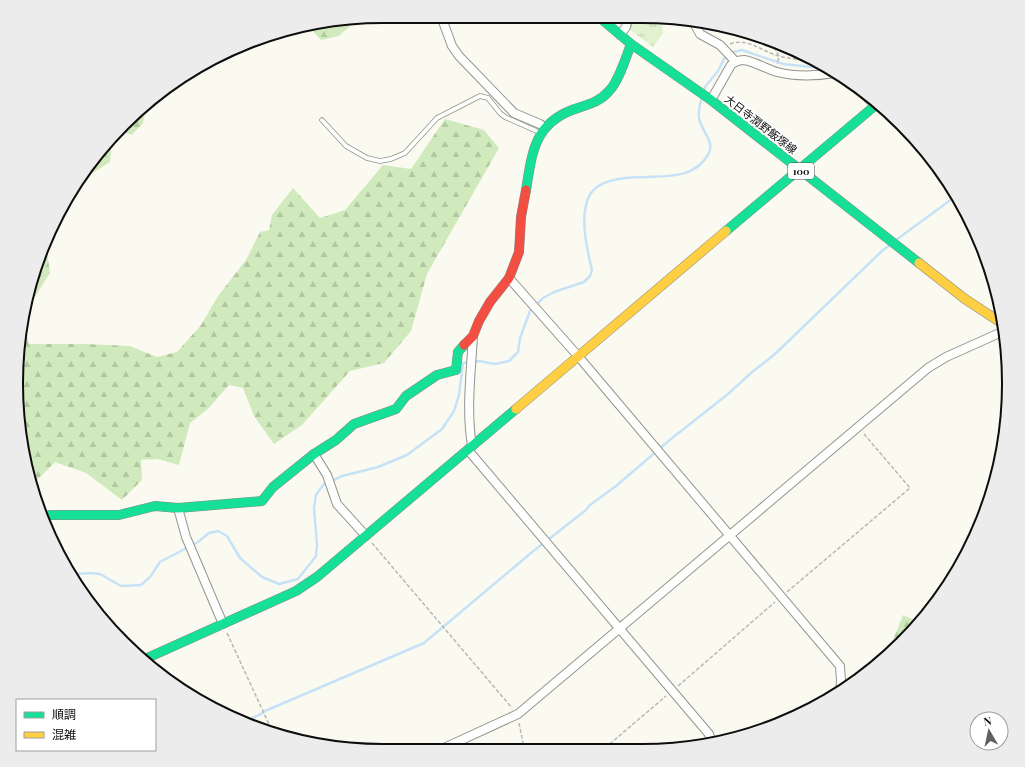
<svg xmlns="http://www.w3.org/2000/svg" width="1025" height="767" font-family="'Playfair Display','Noto Sans JP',serif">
	<defs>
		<pattern id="forest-firs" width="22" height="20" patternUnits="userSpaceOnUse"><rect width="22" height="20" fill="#d1eabd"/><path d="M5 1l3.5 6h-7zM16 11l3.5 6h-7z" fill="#b2c8a1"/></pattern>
		<pattern id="park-tufts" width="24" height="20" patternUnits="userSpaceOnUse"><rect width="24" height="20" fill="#e1f2cf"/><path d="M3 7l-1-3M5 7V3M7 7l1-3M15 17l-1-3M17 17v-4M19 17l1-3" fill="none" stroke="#c0ceb1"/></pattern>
	</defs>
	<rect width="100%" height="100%" fill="#fbfaf1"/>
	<!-- forest -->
	<path fill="url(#forest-firs)" d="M358,19l-19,17 -18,4 -13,-14z
		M146,107l-3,16 -11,12 -8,-3 -12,11 -2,19 -25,16 38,-54z
		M445,119l39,11 15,18 -72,126 -16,57 -27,32 -34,8 -48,54 -28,19 -20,-28 -11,-28 -14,-3 -21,24 -18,14 -11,42 -22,-6 -16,1 1,20 -20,20 -36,-27 -31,-11 -23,23 -15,-78 6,-90 6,27h57l44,2 27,11 20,-5 24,-27 17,-29 28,-36 14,-28 9,-2 3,-15 21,-27 27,30 25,-8 38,-45 28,4z
		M46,245l4,28 -27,42v-3z
		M903,615l16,7 -17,21 -15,12z"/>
	<!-- park -->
	<path fill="url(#park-tufts)" d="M631,17h30l2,16 -10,14 -24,-18z"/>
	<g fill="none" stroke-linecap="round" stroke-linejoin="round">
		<!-- stream -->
		<path stroke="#c6e2f7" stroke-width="2.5" d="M704,91l1,-4 13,-16 6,-12 9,-7 9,-2 41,14 38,4 4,-1
			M896,240l60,-44
			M72,575l3,-1 16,-1 9,1 21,12 20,-1 9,-8 10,-15 38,-20 11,-9 9,-2 9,5 13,22 22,19 17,7 19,-5 18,-23 1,-11 -3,-37 2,-13 7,-10 19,-9 36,-9 29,-12 35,-26 12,-18 5,-16 4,-32 16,-2 16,3 14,-3 9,-9 2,-14 10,-27 13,-13 11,-6 30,-10 6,-6 2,-6c-5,-20 -14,-58 -1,-77 10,-15 38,-16 54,-16 24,-1 49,1 63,-22 8,-13 -7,-24 -9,-37 -1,-6 1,-14 3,-21
			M244,722l17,-8 4,-3 159,-68 107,-90 55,-43 4,-5 26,-19 55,-47 57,-45 23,-21 24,-19 108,-104 7,-5"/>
		<!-- lane casing -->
		<g stroke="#949490" stroke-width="5.5">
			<path id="lane" d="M322,120l24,26 21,12 13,3 11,-2 14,-6 32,-35 43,-22 8,2 12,15 5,4 36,16"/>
		</g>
		<!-- street casing -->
		<g stroke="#949490" stroke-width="10">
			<path id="street" d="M441,16l11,30 7,10 55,57 26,11 5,4
				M693,21l7,13 20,11 15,16
				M620,35l6,-8 2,-10
				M854,85l21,20
				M711,100l20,-35c4,-4 8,-5 13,-5 12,2 22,9 33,12 19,5 39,4 58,1
				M509,278l69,78 262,310 1,15 -1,11
				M472,446c-6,-36 -1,-74 1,-110
				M468,450l241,284 3,9
				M314,454l13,21 10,29 29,32
				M178,508l8,29 37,87
				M444,748l74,-34 410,-346 18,-11 58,-26"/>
		</g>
		<!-- fast casing -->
		<g stroke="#8b8a86" stroke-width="10">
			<path id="fast" d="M599,17l32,27 80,56 208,163
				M526,190c6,-35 7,-65 46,-80 13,-5 27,-7 37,-19 10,-10 17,-34 22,-47
				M726,231l151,-127
				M43,517l7,-2h69l36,-9 23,2 84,-7 11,-14 41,-33 22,-14 18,-16 42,-15 10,-13 31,-21 19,-5 2,-18 6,-7
				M145,659l151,-68 21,-14 199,-168"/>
		</g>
		<!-- slow casing -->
		<g stroke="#8b8a86" stroke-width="10">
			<path id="slow" d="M919,263l46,36 38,25
				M516,409l210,-178"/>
		</g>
		<!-- jam casing -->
		<g stroke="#8b8a86" stroke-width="10">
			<path id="jam" d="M464,345l9,-9 6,-15 11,-19 19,-24 10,-26 2,-35 5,-27"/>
		</g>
		<!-- path -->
		<path stroke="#b8b8b6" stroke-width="1.5" stroke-dasharray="4 2" stroke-linecap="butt" d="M771,42l8,14 -2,8
			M730,44c17,-7 33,8 49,12 11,3 24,4 34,4
			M372,543l140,165
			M787,592l123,-104 -46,-54
			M227,633l46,100
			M678,686l97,-84
			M519,723l5,25
			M605,748l61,-52"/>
		<!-- lane -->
		<use href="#lane" stroke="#fefefd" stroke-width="4"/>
		<!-- street -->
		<use href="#street" stroke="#fefefd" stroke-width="8"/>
		<!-- fast -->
		<use href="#fast" stroke="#16e098" stroke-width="9"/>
		<!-- slow -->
		<use href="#slow" stroke="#ffcf43" stroke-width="9"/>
		<!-- jam -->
		<use href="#jam" stroke="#f24e42" stroke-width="9"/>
	</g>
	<g text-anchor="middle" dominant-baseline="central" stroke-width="4" stroke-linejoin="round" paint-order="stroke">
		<!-- shield labels -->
		<rect fill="#fff" stroke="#565656" stroke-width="1" x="788" y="163" width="26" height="16" rx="3"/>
		<g font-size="10" font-weight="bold" fill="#0d0d0d">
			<text x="801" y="171">100</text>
		</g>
		<!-- street labels -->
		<g font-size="11" fill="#0d0d0d" stroke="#fff">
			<text transform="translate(761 124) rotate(38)">大日寺潤野飯塚線</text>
		</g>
	</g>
	<!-- crop -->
	<path d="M0 0H1025V767H0ZM383 23H642A360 360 0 0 1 1002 383V384A360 360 0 0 1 642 744H383A360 360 0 0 1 23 384V383A360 360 0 0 1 383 23Z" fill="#ececec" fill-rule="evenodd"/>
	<path fill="none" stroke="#0d0d0d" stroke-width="2" d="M383 23H642A360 360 0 0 1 1002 383V384A360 360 0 0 1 642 744H383A360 360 0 0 1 23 384V383A360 360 0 0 1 383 23Z"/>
	<!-- legend -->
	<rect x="16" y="699" width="140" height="52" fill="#ffffff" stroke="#9e9e9e"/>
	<rect x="24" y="712" width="20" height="6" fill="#16e098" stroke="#9e9e9e"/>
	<text x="52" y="719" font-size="12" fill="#0d0d0d">順調</text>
	<rect x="24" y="732" width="20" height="6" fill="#ffcf43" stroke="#9e9e9e"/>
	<text x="52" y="739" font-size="12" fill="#0d0d0d">混雑</text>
	<!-- north arrow -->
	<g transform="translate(989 731) rotate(351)"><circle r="19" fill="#ffffff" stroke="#9e9e9e"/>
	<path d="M0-3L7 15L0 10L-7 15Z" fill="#60605d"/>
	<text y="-6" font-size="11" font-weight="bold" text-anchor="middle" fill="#0d0d0d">N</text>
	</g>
</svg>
